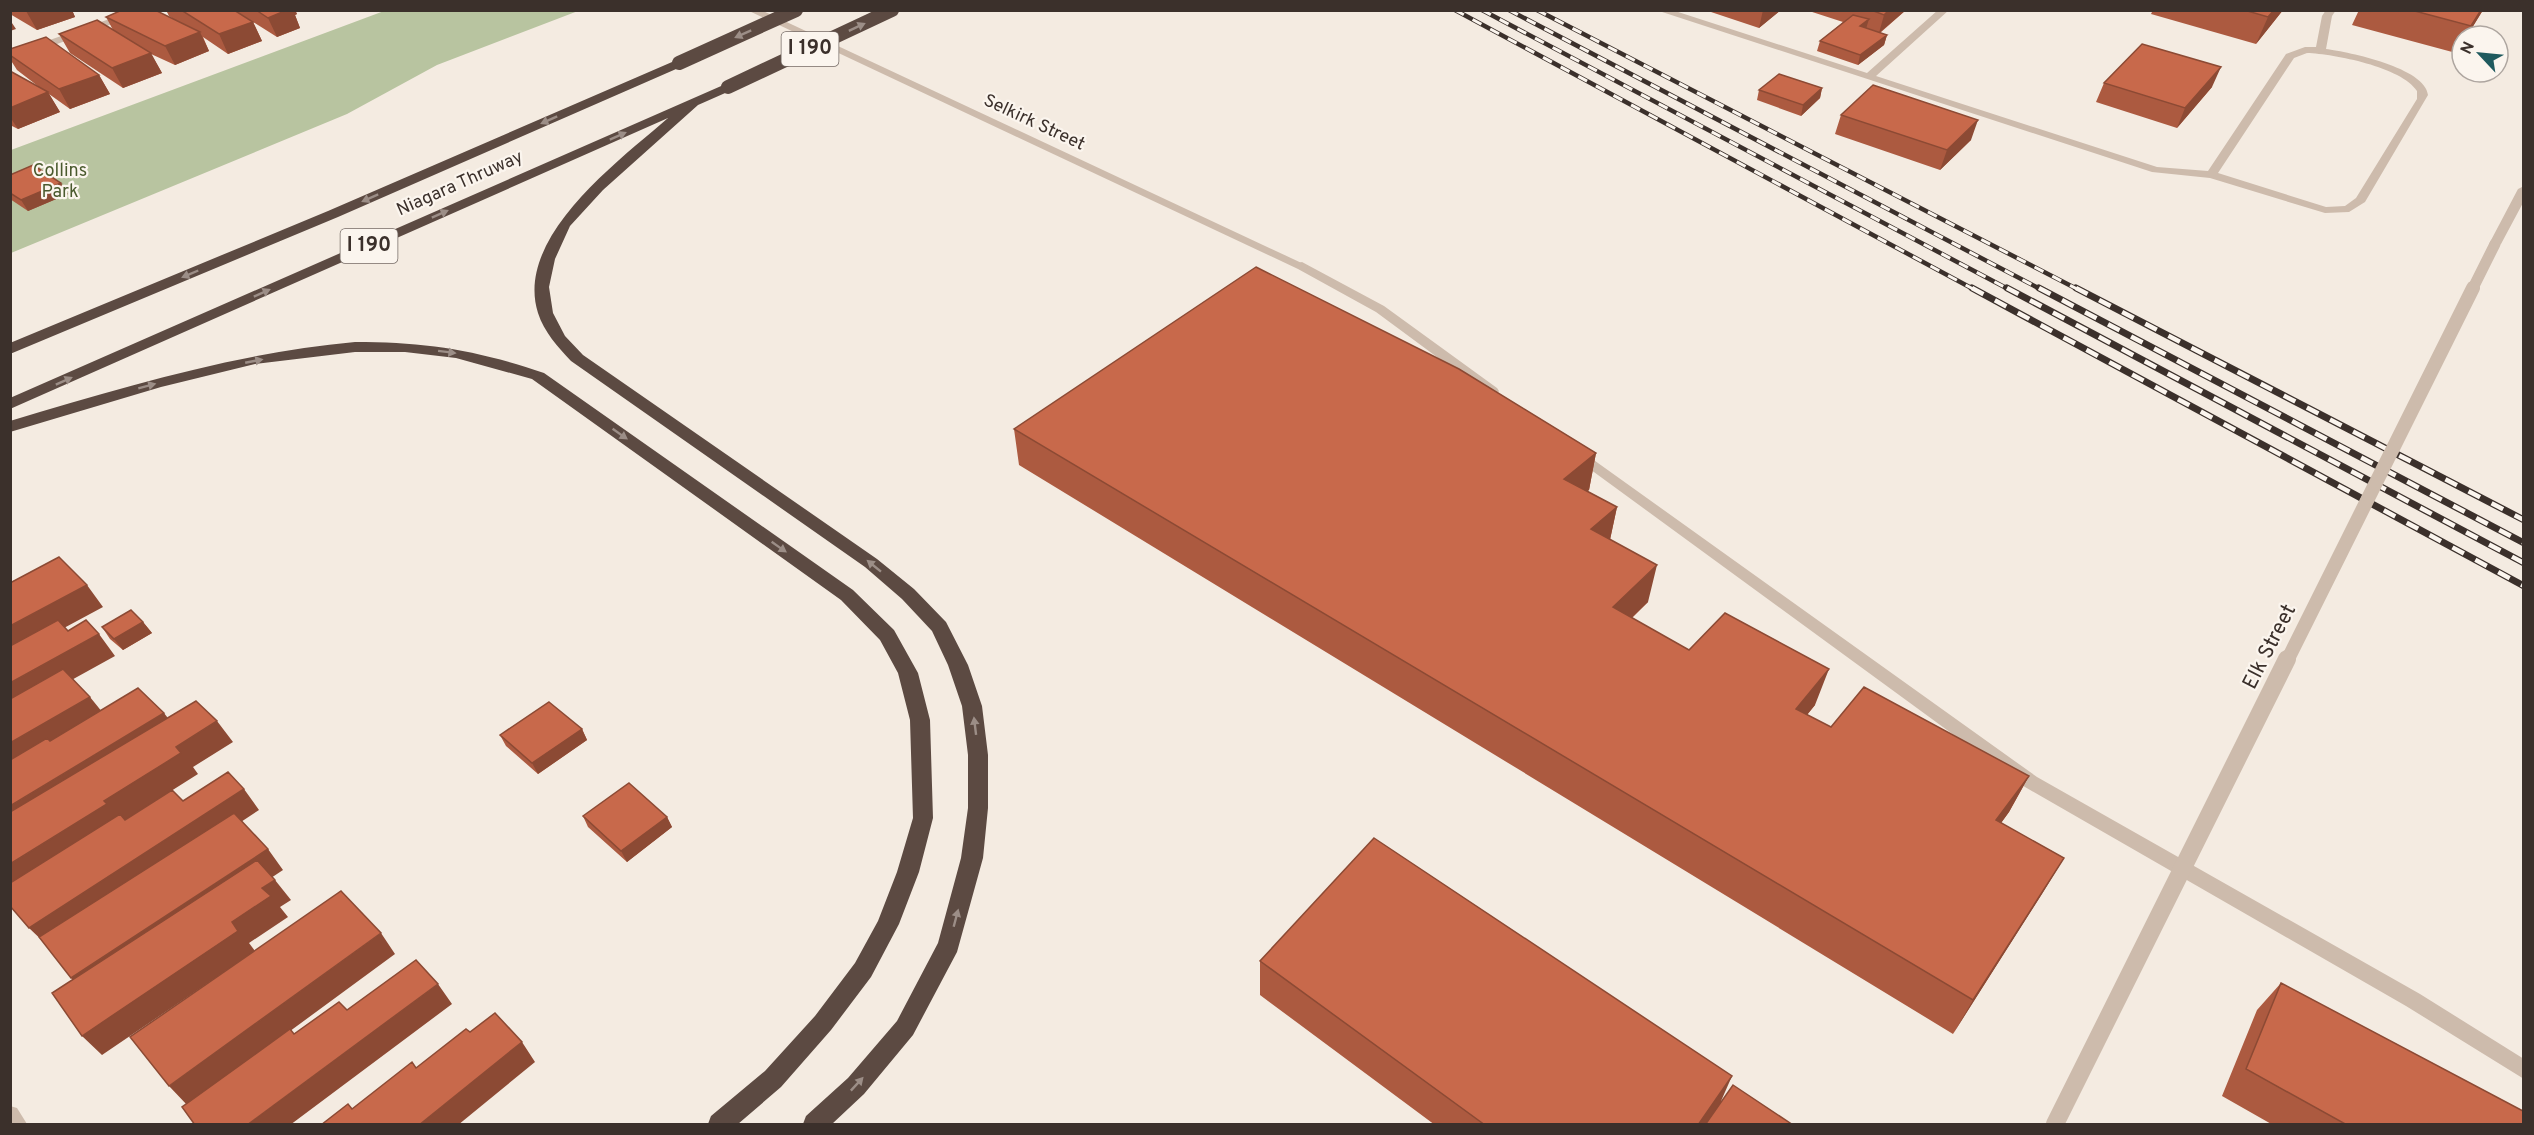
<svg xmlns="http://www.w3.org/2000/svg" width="2534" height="1135" font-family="Overpass,sans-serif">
	<rect width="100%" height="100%" fill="#f4ebe1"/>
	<!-- green -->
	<path fill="#b8c4a0" d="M384,11h194l-141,54 -90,49 -336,139v-103z"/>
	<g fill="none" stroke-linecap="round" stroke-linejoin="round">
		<!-- service -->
		<path fill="#cdbbac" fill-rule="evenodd" d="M1656,10h16l195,63 71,-63h11l-73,66 281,91 51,4 78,-117 19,-7h11l6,-31 4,-6h10l-4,6 -6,33c23,3 100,19 102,46l-63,107 -16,10 -24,1 -115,-35 -58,-6zM2307,53c27,1 95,14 110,38v8l-61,99 -11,8 -19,1 -108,-34 76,-115z
			M1302,262l82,44 113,82 2,3 -2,3h-10l-111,-82 -78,-43v-6z
			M1577,448l460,329 383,217 104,65v20l-118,-73 -381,-219 -453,-331 -2,-3 2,-3z"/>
		<!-- minor -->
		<path fill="#cdbbac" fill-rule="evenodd" d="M135,10h16l-141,51v-7z
			M747,10h14l547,256 -2,3h-8z"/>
		<!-- tertiary -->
		<path fill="#cdbbac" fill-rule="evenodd" d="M2524,186v15l-23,43 -6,4 -4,-1 -2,-3 29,-55z
			M10,1106l7,2 10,16h-17z"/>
		<!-- motorway -->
		<path fill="#5c4a42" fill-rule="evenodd" d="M679,59l6,4 -2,3 -345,151 -328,137v-11l318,-132z
			M728,83l4,1 2,3 -2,3 -34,15 -95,85 -33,36 -15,33 -6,28 4,26 12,23 18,19 294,204 37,30 32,33 22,43 14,41 6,49v53l-5,50 -26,94 -44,83 -49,59 -32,30h-29l3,-8 42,-38 49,-57 41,-78 23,-85 7,-50v-53l-6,-49 -14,-41 -16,-34 -30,-32 -37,-32 -294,-206c-13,-14 -27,-29 -33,-48 -24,-76 81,-152 130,-195l-658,291v-11z
			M355,342c70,0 122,8 189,31l309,217 41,40 24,43 12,47 3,98 -14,54 -20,52 -28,53 -40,53 -50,57 -43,37h-30l3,-8 54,-45 50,-55 40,-53 23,-42 19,-49 16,-54 -3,-98 -12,-47 -18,-33 -39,-40 -309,-221 -76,-21 -51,-6h-50l-100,12 -94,23 -151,45v-11c114,-34 226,-68 345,-79z"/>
		<!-- rail-far1 casing -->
		<g stroke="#3b302b" stroke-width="4.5">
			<path id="rail-far1" d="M1455,10l520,280
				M1482,10l528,280
				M1509,10l533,280
				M1537,10l542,280"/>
		</g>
		<!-- rail casing -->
		<g stroke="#3b302b" stroke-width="7">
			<path id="rail" d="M1972,288l552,298
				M2007,288l517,275
				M2039,288l485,255
				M2076,288l448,232"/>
		</g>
		<!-- rail-far1 -->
		<use href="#rail-far1" stroke="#fbf5ee" stroke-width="3" stroke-dasharray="10" stroke-linecap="butt"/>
		<!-- rail -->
		<use href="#rail" stroke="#fbf5ee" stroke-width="4.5" stroke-dasharray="13" stroke-linecap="butt"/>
		<!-- tertiary-bridge-far2 -->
		<path stroke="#cdbbac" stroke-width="11" d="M2472,290l23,-46"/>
		<!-- tertiary-bridge-far1 -->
		<path stroke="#cdbbac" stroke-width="14" d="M2287,661l186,-373"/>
		<!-- tertiary-bridge -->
		<path stroke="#cdbbac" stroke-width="18" d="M2055,1124l232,-465"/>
		<!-- motorway-bridge -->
		<path stroke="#5c4a42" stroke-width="14" d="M679,63l117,-53
			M728,87l164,-77"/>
	</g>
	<!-- wall -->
	<path fill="#ac5a40" d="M10,10h62l3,7 -38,13 -27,-16z
		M166,10h68l19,12 9,19 -34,13 -25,-17 6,14 -34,14 -24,-11 11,19 -39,15 -53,-35 -11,-19 54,-4 -7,-13 69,3 -6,-4z
		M234,10h61l2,4 -2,1 5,13 -23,9z
		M1705,10h76l-22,18z
		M1806,10h100l-26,23 7,2 -3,10 -26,20 -41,-14 3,-10 23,-19z
		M2153,10h130l-27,34 -105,-30z
		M2359,10h124l-16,26h-5v8l-6,9 -104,-28z
		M10,49l89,26 11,19 -40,15 -21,-15 11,18 -42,17 -8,-4v-54l33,19 -26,-20 -7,-11z
		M2104,83l108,4 -35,41 -81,-26z
		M1822,88l-2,10 -19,18 -44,-16 2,-10z
		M1841,115l130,25 -31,30 -105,-36z
		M10,175l58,19 -40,17 -18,-12z
		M1014,429l582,24 -7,37 -2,1 30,16 -7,33 38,62 -16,16 57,32 126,55 -8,10 24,12 198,49 -20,36 -8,11 63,35 -111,176 -934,-569z
		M143,622l9,11 -29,17 -13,-11 -8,-12z
		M582,729l5,11 -49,34 -32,-28 -6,-11z
		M583,816l84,1 5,10 -45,35 -39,-35z
		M1260,961l462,140 71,24h-358l-175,-130z
		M2281,983l242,142h-250l-51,-29 35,-86z"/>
	<!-- shaded-wall -->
	<path fill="#8c4a34" d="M28,10h44l3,7 -38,13 -11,-19z
		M281,10h14l2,4 -2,1 5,13 -23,9 -9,-19z
		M1763,10h18l-22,18z
		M1889,10h17l-27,23 5,-18z
		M2274,10h9l-27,34 12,-27z
		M2481,10h2l-16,26h-1z
		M1869,19l-3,10 -6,-3z
		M10,20l6,9 -6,2z
		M253,22l9,19 -34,13 -9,-20z
		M200,32l9,19 -34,14 -10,-19z
		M1887,35l-3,10 -26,20 2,-10z
		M151,53l11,20 -39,15 -11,-20z
		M2221,67l-9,20 -35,41 8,-20z
		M99,75l11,19 -40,15 -11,-20z
		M1822,88l-2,10 -19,18 2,-11z
		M48,92l12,20 -42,17 -8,-12v-9z
		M1978,120l-7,20 -31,30 7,-20z
		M61,183l7,11 -40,17 -7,-11z
		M1596,453l-7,37 -31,26 6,-37z
		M1617,507l-8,37 -18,-15z
		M1657,565l-9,37 -44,42 9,-37z
		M87,585l16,22 -93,50v-31z
		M143,622l9,11 -29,17 -9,-11z
		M99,634l16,22 -105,58v-31z
		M1829,669l-14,36 -33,40 14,-36z
		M90,697l17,21 -97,57v-32z
		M164,713l16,21 -170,105v-33z
		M217,721l16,21 -40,25 5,7 -76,48 -18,-21 72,-54z
		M582,729l5,11 -49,34 -6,-11z
		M2029,776l-20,36 -32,44 19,-36z
		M244,789l15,21 -209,138 -21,-20z
		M107,804l18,21 -115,72v-33z
		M667,817l5,10 -45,35 -6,-11z
		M268,849l15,21 -192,128 -20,-20z
		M2064,858l-22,36 -89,140 20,-34z
		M275,880l16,20 -11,7 8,10 -39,26 6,8 -153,104 -20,-19 150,-114 30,-34z
		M381,933l14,21 -207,152 -19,-20z
		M438,984l14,20 -162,121h-43z
		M522,1042l13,20 -77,63h-39z
		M1732,1076l-14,32 -11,17h-9z"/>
	<!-- building -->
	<path fill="#c8694b" stroke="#8c4a34" stroke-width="1.5" d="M122,10h33l45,22 -35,14 -59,-29z
		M181,10h53l19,12 -34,12z
		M256,10h31l-19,8z
		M1871,10h18l-5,5z
		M2244,10h30l-6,7z
		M2411,10h70l-10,16z
		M1853,15l16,4 -9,7 27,9 -27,20 -40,-14z
		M97,20l54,33 -39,15 -53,-34z
		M46,37l53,38 -40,14 -49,-34v-6z
		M2142,44l79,23 -36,41 -81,-25z
		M10,71l38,21 -38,16z
		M1779,74l43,14 -19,17 -44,-15z
		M1873,85l105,35 -31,30 -106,-35z
		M33,165l28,18 -40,17 -11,-7v-18z
		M1256,267l203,102 137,84 -32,26 53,28 -26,22 66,36 -44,42 76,43 36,-37 104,56 -33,40 35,18 33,-40 165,89 -33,44 68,38 -91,142 -959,-571z
		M59,557l28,28 -77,41v-43z
		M131,610l12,12 -29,17 -12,-12z
		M58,620l10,11 18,-11 13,14 -89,49v-37z
		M63,669l27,28 -80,46v-44z
		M138,688l26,25 -154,93v-46l37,-22 3,3z
		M196,701l21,20 -41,26 5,6 -77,48 3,3 -97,60v-52z
		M549,702l33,27 -50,34 -32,-28z
		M228,772l16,17 -215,139 -19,-22v-23l110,-69 5,6 47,-30 11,11z
		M629,783l38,34 -46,34 -38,-35z
		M234,813l34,36 -197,129 -32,-41z
		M1374,838l358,238 -34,49h-213l-225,-164z
		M257,860l18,20 -13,8 9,8 -39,26 6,9 -156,105 -30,-43z
		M341,891l40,42 -212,153 -39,-49z
		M416,960l22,24 -191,141h-52l-13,-18 108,-78 4,5 45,-32 8,8z
		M2281,983l242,128v14h-176l-101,-56z
		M495,1013l27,29 -103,83h-98l27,-21 4,5 60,-47 4,6 50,-39 4,3z
		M1733,1085l60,40h-88z"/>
	<!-- one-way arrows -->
	<defs><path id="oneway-solid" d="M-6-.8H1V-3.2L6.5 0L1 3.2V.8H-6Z" transform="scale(1.5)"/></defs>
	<g fill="#9c8e87">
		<use href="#oneway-solid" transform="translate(857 27) rotate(-25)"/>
		<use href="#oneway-solid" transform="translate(743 34) rotate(156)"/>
		<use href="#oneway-solid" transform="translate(549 120) rotate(156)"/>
		<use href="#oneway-solid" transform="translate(618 136) rotate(-24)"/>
		<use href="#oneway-solid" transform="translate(370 198) rotate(156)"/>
		<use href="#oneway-solid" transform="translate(440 214) rotate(-24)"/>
		<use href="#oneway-solid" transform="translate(190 274) rotate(157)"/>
		<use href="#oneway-solid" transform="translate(262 293) rotate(-24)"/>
		<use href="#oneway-solid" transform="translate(447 352) rotate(7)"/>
		<use href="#oneway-solid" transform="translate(254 361) rotate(-11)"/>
		<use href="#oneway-solid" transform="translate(64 381) rotate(-24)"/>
		<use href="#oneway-solid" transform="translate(147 386) rotate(-15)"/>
		<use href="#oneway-solid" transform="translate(620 434) rotate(35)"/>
		<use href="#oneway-solid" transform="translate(779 547) rotate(35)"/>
		<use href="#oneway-solid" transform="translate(874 566) rotate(-141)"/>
		<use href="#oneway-solid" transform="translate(975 726) rotate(-97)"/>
		<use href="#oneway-solid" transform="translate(956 918) rotate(-75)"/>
		<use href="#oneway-solid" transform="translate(857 1084) rotate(-47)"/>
	</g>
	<g text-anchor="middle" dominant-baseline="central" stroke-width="4.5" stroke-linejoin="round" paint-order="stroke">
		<!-- far-street labels -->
		<g font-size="18" fill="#3b302b" stroke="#fbf5ee">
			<text transform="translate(1034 123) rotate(25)">Selkirk Street</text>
			<text transform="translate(460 184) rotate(-24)">Niagara Thruway</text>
		</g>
		<!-- far-park labels -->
		<g font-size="18" fill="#4a5a2e" stroke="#fbf5ee">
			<text x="60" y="171">Collins<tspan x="60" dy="21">Park</tspan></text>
		</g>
		<!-- shield labels -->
		<g fill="#fbf5ee" stroke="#756b66" stroke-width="1.5">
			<rect x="781.5" y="32" width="57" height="34" rx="4.5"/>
			<rect x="340.5" y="229" width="57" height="34" rx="4.5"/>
		</g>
		<g font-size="20" font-weight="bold" fill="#3b302b">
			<text x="810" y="49">I 190</text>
			<text x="369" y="246">I 190</text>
		</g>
		<!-- street labels -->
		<g font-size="21" fill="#3b302b" stroke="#fbf5ee">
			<text transform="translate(2270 647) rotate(-63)">Elk Street</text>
		</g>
	</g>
	<!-- border -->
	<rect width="2534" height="1135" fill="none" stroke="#3b302b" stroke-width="24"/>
	<!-- north arrow -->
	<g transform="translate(2480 54) rotate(296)"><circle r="28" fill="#fbf5ee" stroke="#aea6a0" stroke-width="1.5"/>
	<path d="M0-4.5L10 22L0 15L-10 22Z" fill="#1f5a5e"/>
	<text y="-9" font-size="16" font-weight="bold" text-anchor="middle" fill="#3b302b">N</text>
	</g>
</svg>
